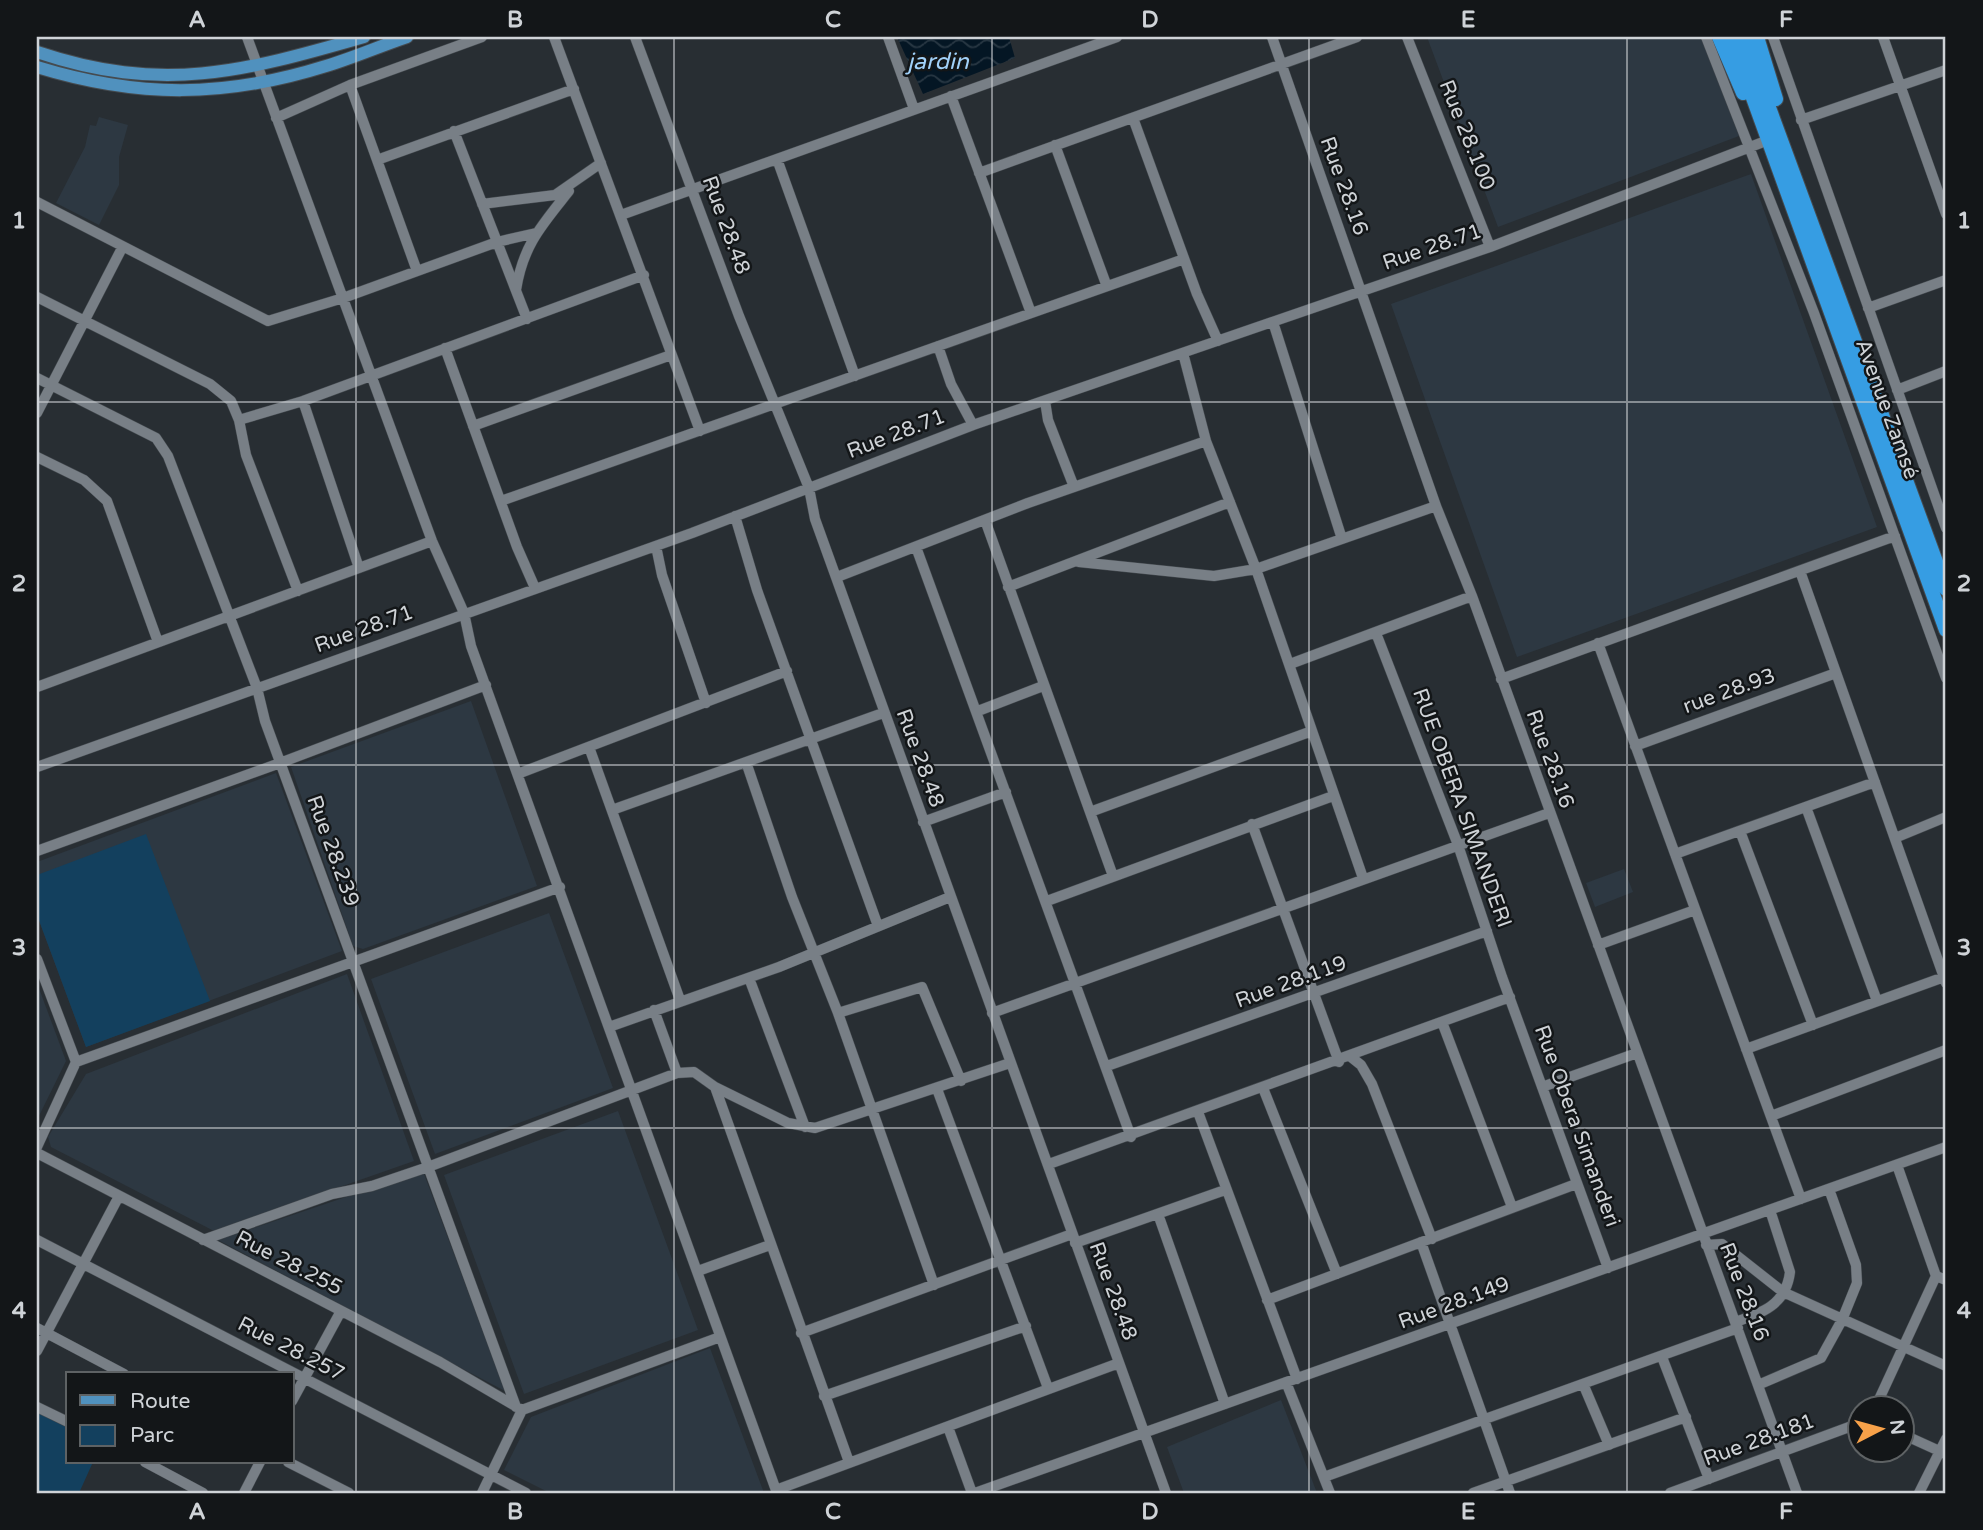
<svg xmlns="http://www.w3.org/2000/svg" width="1983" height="1530" font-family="'Varela Round',sans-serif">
	<defs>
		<pattern id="water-waves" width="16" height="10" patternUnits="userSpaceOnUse" patternTransform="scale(1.75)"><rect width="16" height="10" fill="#041624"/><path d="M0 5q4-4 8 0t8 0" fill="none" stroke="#283743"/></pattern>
	</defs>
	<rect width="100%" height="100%" fill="#282e33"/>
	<!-- built -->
	<path fill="#2d3842" d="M1427,37h275l37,99 -241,91z
		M99,117l29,8 -9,32v28l-20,40 -43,-22 29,-56 5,-22 6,1z
		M1751,174l126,353 -360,130 -126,-353z
		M471,701l66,185 -174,63 -10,-3 -62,-179z
		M276,773l66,178 -256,96 -49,-132v-53z
		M1624,869l9,23 -38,15 -9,-24z
		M549,913l64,175 -178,66 -64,-175z
		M347,974l67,187 -200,70 -163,-84 -3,-10 38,-63z
		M37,983l29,78 -29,59z
		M618,1111l80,219 -174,64 -80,-219z
		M423,1171l82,220 -287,-151z
		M710,1348l54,145h-214l-46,-23 27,-53z
		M1281,1400l36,93h-133l-17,-46z"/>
	<!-- green -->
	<path fill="#13405e" d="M146,834l64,167 -124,46 -49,-132v-40z
		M37,1407l31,15v40h25l-14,31h-42z"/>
	<!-- water -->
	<path fill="url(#water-waves)" d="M897,37h112l6,21 -92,36z"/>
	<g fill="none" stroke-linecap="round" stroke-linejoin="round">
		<!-- minor casing -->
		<g stroke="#454b50" stroke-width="11">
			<path id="minor" d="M247,37l185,504 32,72 7,33 306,847
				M554,37l146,394
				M635,37l104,279 70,172 6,31 351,974
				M888,37l26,72
				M1272,37l164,469 36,90 325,897
				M1407,37l83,210
				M1706,37l108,276 132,365
				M1773,37l173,491
				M1883,37l63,177
				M951,96l80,217
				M276,118l74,-33
				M1133,118l64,176 21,47
				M1801,120l145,-50
				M454,131l73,188
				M1055,145l51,139
				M777,159l78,217
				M377,160l197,-71
				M979,173l378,-136
				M37,202l231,119 75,-23 154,-56 39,-9
				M482,204l73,-9 46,-32
				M621,215l496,-178
				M417,271l-67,-186 132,-48
				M516,290c7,-45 26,-65 53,-99
				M37,297l173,87 21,17 8,19 7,35 52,136
				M1868,308l78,-28
				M1273,322l69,217
				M938,346l13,38 22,41
				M445,348l72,199 18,41
				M1183,353l23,88 50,128 107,309
				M37,378l119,60 12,18 89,232 8,33 26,71 225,615
				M1897,390l49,-19
				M303,401l56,167
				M1045,401l3,19 26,67
				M37,413l85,-165
				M239,420l64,-19 341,-126
				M473,426l198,-71
				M37,457l47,23 23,21 51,141
				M501,501l683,-242
				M735,516l22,74 121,336
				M985,520l128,356
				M656,546l6,29 44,128
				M916,547l215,590
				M1079,562l135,14 42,-7 180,-63
				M1800,571l146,412
				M837,577l191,-74 178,-62
				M1008,587l222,-85
				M1376,633l82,212 44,132 106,291
				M1598,643l203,556
				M1290,664l182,-68
				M1501,679l394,-143
				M37,687l395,-146
				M978,711l65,-25
				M1635,746l201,-73
				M589,747l91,253
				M746,762l46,135 46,116 96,272
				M37,767l655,-234 281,-108 517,-178 281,-108
				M520,773l267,-102
				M1806,807l71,194
				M612,810l271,-97
				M1090,812l222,-81
				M923,822l83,-30
				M1252,824l87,238
				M1740,831l73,194
				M1895,838l51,-21
				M37,851l243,-88 206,-78
				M1675,854l200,-72
				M1047,901l286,-105
				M1598,945l97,-35
				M37,959l39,103 -39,85
				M749,978l56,149
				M654,1010l23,63
				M838,1013l84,-26 39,94
				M992,1013l557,-200
				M1442,1022l70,185
				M609,1027l170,-60 171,-70
				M1746,1049l198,-72
				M1351,1057l10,8 11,19 60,155
				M76,1062l484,-175
				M1107,1066l380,-135
				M715,1087l73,36 27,5 195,-65
				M1542,1087l95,-34
				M1263,1088l74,186
				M937,1089l111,299
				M1198,1112l99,267
				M1771,1116l175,-66
				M37,1153l403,209 82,48
				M1049,1164l461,-167
				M1158,1214l67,190
				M37,1240l489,253
				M203,1240l129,-46 40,-8 56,-19 249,-94 17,-1 21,15 134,375
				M1421,1242l89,251
				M1075,1243l150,-53
				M1706,1245l16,-1 61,48 163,74
				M698,1271l72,-26
				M1936,1276l10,4
				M1267,1300l309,-116
				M1735,1322c27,-9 51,-17 55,-50l-20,-62
				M37,1328l87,46
				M801,1333l271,-99
				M37,1351l81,-153
				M1662,1357l47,122
				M1286,1382l44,111
				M1758,1385l63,-27 21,-38 15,-37 -1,-18 -27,-76
				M1584,1386l25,59
				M824,1396l202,-70
				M292,1401l49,-90
				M37,1407l31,15
				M1875,1408l61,-132 -39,-111
				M948,1427l24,66
				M1902,1434l44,20
				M145,1462l58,31
				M288,1462l61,31
				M1324,1477l414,-149
				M776,1490l343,-127
				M244,1493l16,-31
				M482,1493l40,-83 198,-73
				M975,1493l971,-346
				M1473,1493l213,-76
				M1670,1493l190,-70
				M1919,1493l27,-54"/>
		</g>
		<!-- major casing -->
		<g stroke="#454b50" stroke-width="14">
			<path id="major" d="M37,52c125,42 205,20 327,-15
				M37,67c101,31 187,31 289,-1 27,-8 54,-20 81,-29"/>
		</g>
		<!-- highway casing -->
		<g stroke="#454b50" stroke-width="16">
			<path id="highway" d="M1719,37l24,56
				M1731,37l215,593
				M1743,37l203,552
				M1757,37l19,62"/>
		</g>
		<!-- minor -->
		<use href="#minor" stroke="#787f86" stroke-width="10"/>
		<!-- major -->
		<use href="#major" stroke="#5091be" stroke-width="12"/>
		<!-- highway -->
		<use href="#highway" stroke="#369de3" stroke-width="14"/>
	</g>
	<!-- grid -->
	<path fill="none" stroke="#cfd3d7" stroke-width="2" stroke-opacity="0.55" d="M356,37v1456M674,37v1456M992,37v1456M1309,37v1456M1627,37v1456M37,402h1909M37,765h1909M37,1128h1909"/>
	<g text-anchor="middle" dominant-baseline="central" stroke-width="5" stroke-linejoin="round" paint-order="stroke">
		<!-- street labels -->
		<g font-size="21" fill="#cfd3d7" stroke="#131618">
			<text transform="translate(1467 135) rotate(68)">Rue 28.100</text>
			<text transform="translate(1344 186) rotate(70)">Rue 28.16</text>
			<text transform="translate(726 225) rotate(70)">Rue 28.48</text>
			<text transform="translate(1432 247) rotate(-19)">Rue 28.71</text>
			<text transform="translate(1887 409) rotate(70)">Avenue Zamsé</text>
			<text transform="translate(896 434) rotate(-21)">Rue 28.71</text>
			<text transform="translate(364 629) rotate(-20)">Rue 28.71</text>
			<text transform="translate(1729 691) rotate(-20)">rue 28.93</text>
			<text transform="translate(920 758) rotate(70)">Rue 28.48</text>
			<text transform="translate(1550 759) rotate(70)">Rue 28.16</text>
			<text transform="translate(1462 808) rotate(70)">RUE OBERA SIMANDERI</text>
			<text transform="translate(333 851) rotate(70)">Rue 28.239</text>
			<text transform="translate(1291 982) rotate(-20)">Rue 28.119</text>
			<text transform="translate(1577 1126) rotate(70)">Rue Obera Simanderi</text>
			<text transform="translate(289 1263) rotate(27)">Rue 28.255</text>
			<text transform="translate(1113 1291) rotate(70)">Rue 28.48</text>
			<text transform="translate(1744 1292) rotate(69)">Rue 28.16</text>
			<text transform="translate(1454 1303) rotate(-20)">Rue 28.149</text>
			<text transform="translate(291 1349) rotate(27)">Rue 28.257</text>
			<text transform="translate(1759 1440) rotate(-20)">Rue 28.181</text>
		</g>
		<!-- water labels -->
		<g font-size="23" font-style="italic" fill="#a1d1f9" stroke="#131618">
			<text x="938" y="62">jardin</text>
		</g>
	</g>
	<!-- border -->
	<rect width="1983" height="1530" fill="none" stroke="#131618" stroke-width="77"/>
	<!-- legend -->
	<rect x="66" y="1372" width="228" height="91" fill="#131618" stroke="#5e6264" stroke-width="2"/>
	<rect x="80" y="1395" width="35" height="10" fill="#5091be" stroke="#5e6264" stroke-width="2"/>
	<text x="130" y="1408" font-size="21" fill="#cfd3d7">Route</text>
	<rect x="80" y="1425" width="35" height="21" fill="#13405e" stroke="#5e6264" stroke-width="2"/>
	<text x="130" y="1442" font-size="21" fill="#cfd3d7">Parc</text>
	<!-- north arrow -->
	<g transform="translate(1881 1429) rotate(84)"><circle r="33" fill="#131618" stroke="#5e6264" stroke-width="2"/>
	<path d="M0-5L12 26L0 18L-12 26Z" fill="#f7a149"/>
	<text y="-10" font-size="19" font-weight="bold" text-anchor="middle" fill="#cfd3d7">N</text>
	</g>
	<rect x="38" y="38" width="1906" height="1454" fill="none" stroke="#cfd3d7" stroke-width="2.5"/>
	<g font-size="23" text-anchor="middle" font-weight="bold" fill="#cfd3d7">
		<text x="197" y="27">A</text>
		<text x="515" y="27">B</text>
		<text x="833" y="27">C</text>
		<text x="1150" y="27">D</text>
		<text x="1468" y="27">E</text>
		<text x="1786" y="27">F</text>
		<text x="19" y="228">1</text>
		<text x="1964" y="228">1</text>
		<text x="19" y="591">2</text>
		<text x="1964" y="591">2</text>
		<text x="19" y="955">3</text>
		<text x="1964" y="955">3</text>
		<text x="19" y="1318">4</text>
		<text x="1964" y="1318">4</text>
		<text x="197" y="1519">A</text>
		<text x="515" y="1519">B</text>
		<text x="833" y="1519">C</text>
		<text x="1150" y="1519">D</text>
		<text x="1468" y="1519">E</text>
		<text x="1786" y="1519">F</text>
	</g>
</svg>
